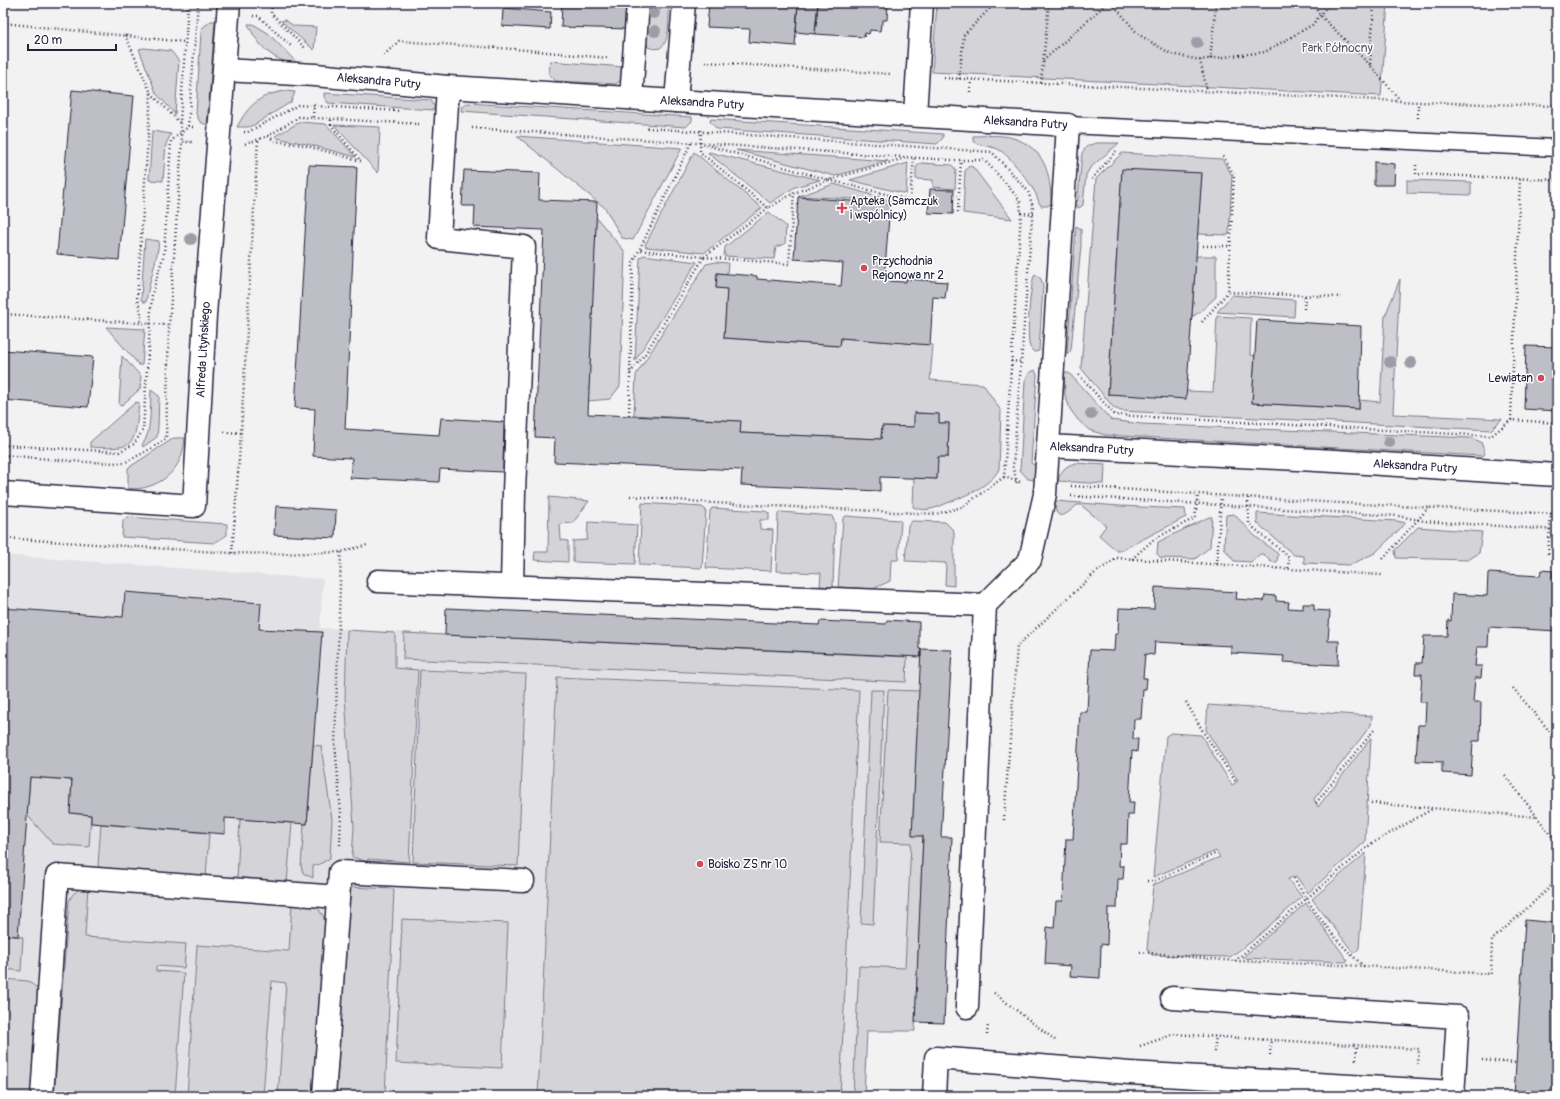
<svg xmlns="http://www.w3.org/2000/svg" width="1560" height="1099" font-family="Pangolin,sans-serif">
	<rect width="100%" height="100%" fill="#f2f2f3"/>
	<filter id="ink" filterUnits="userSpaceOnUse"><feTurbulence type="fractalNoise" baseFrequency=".025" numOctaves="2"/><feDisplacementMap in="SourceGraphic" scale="8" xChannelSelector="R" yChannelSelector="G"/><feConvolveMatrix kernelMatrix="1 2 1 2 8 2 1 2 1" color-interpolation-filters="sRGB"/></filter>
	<g filter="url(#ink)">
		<!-- built -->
		<path fill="#e2e2e6" d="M3,555l320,24 -3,49 601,29 -9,178 11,1 -8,195h-48l-3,65h-861z"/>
		<!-- green -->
		<path fill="#d3d3d8" stroke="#7a7a8a" d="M649,3h20c-1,14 4,55 -21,44l-2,-6z
			M937,3h451l-7,93 -449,-24z
			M285,20l9,6 22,1 -2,23 -33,-29z
			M211,21h4l-8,104 -7,-3 -4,-8 5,-82 1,-4z
			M248,24h5l15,9 29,30c-24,0 -40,-19 -49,-39z
			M144,48l27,3 8,10 -4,53 -19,-21 -17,-44z
			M550,61l73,6 -2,13 -5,4 -60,-3 -7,-7z
			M287,91l8,1 -4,10 -37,23 -6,2h-11c11,-22 25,-34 50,-36z
			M324,93l107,7 3,6v4l-106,-7 -4,-6z
			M468,103l224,14v4l-6,6 -225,-16 1,-4z
			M711,119l232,15v4l-6,6 -220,-15 -7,-7z
			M300,122l26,2 30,33 -49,-13 -30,-6 -2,-2z
			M334,125l46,2 -2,46z
			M152,131l19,3 -5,10 -3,37 -14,-1z
			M517,136l165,12 -49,92 -11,-2 -17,-30z
			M973,136c12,0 28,-2 40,2 32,10 38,36 38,66l-4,2h-6c-4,-6 -4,-12 -8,-17 -4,-8 -24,-33 -32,-38 -8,-6 -22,-4 -28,-10z
			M1096,143h23l-29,25 -4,7 -3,30 -4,3 -2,-1 5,-54 5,-7z
			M736,150l152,11 -53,15z
			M694,152l68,56 -58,45 -58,-6 -1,-2z
			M709,152l111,28 -25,7 -25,16 -62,-50z
			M1122,153l100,6 10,16 -3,60 -32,-1 5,-61 -80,-3 -14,224 78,-3 27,1 4,-76 34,2 -1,37 5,1 -3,47 107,6v-9l21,2 5,-86 15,-37 -7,135 109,5 -11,11 -370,-19 -7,-3 -33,-40 15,-189z
			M908,163l-2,31 -56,-14z
			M921,163l31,2 4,5 -1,19 -22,-2v-7l-17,-1v-12z
			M969,166l4,1 39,52 -49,-6 2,-42z
			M1407,180l64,2v13l-64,-2z
			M834,184l59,17 -94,-5z
			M769,212l17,14 -1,18 -9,3 -2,12 -50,-3 1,-9z
			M596,217l29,35 -5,134 -10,13 -22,2z
			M1076,226l5,3v17l-10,104 -4,5z
			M145,239l14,2c-2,21 -10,40 -13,61h-3l-2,-3z
			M643,255l54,7 -62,99 5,-103z
			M1196,256h20v41l-15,14 -9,6z
			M716,262l12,1 -1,11 -10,-1 -1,15 11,1 -3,49 116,8 1,-8 92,7 -3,35 53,4 18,27 -2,58c-10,20 -41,29 -61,38 -9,3 -16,4 -25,0l1,-29 23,1 1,-22h10l1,-34h-10v-9l-24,-1 -1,14 -32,-1 -1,13 -141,-6v-12l-106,-6 2,-40 70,-111z
			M1035,274l6,5 2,7 -4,65 -5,1c-1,-1 -3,-3 -4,-5 -4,-7 0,-66 5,-73z
			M1232,295l63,5 -1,17 -77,-5z
			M106,327l39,2 -3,36h-3z
			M122,356l19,20 -1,13 -19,17 -2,-1z
			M1035,370l2,5 -6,88 5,3 -1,14 -7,-1 -8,-9 5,-89 4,-8z
			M1064,373h5l42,47 30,4 330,14 10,4 4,12 -2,2 -378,-21 -16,-5 -11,-10 -8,-11 -5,-14z
			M151,390l8,6c-1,15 0,27 -2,41l-14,10 -1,-2c10,-11 8,-40 9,-55z
			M136,402l3,1c-4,43 -3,47 -49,44v-5z
			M174,438h11c-2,22 -11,38 -32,47 -8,3 -17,5 -25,3v-20z
			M1076,463l29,2 -1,19 -46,-3c2,-10 8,-16 18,-18z
			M549,497l40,4 -16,22 -13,1 1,16 7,1v21l-34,-2 1,-8h13z
			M1055,501l65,5 65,3 1,8 -66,34h-3l-18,-16 7,-9 -25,-21h-4c-11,10 -22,19 -22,-4z
			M642,503l60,4 4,3 -4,58 -63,-3z
			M712,508l53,3 4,2v7h-9v9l13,1 -2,41 -65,-3 4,-57z
			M781,512l51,4 3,7 -2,64 -13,-1 1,-13 -45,-2 2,-57z
			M1257,513l140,8 9,2 -31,30 -25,12 -46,-2v-7l-10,-1 -37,-32z
			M1234,514l21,22 23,18 -1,8h-6l-8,-8h-3l-9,8 -17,-1 -10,-13 2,-33z
			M846,516l53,4 2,2 -3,38h-7l-1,21 -17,8 -35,-2 5,-69z
			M128,517l99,7v11l-13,8 -92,-6 1,-17z
			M1209,517h3l-2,30 -15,12 -34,-1 -4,-4 1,-12z
			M912,521l33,1 9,9v55l-9,-1 1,-22 -41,-2 3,-35z
			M588,522l49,3 -2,39 -62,-2v-21l14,-1z
			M1418,527l64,5 -3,21 -11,7 -72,-2 -1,-8z
			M347,630l48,3v35l23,2 -9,192 -41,-3v3l-16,-5 2,-30 -9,-130z
			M404,633l503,24 -1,25 -503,-23z
			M420,670l106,4 -8,192 -105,-4z
			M557,677l302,13 -19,406h-302z
			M871,690h13l-11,234 -12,-1z
			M888,690l32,1 -8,144 11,1 -8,195h-48l-3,65h-11l6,-130 46,2 6,-125 -31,-1z
			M1208,705l164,11 -1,9 -57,74 4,8 53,-69 -6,104 -57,51 -12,-17 -8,3 14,18 -51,45 -21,15 -78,-2 -5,-6 6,-64 67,-28 -4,-6 -63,26 13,-141 5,-3 30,2 31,50 6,-4 -32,-51z
			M313,745l8,1 11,73 -2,39 -10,6 -7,2v12l-10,-5 -2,-7 3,-42h3z
			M30,777l42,3 -2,33 21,2 -2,32 -36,-3 -26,-29z
			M240,819l52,4 -5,61 -50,-5z
			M101,824l108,9 -3,45 -105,-8 -3,-5z
			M1366,853l-7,95 -3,4h-3l-41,-53z
			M88,886l-3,51 101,7 -2,24 -28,-2v5l28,2 -9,123h-121l15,-195c4,-9 9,-12 19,-15z
			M350,887l44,2 -9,207h-49z
			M292,902l24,3 7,11 3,8 -14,172h-34l8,-113 -14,-2 -9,115h-76l10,-151 92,6z
			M1306,903l42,58 -3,1 -103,-4z
			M402,919l106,4 -6,145 -106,-5z
			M3,935l20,2 -2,34 -18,-2z
			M3,979l25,2 9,7 2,9 -5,99h-31z"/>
		<!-- building -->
		<path fill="#bebec6" stroke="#22223b" d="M562,3h68l-1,26 -68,-2z
			M709,3h89l-3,43 -46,-4 1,-13 -43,-2z
			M798,3h20l-3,31 -19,-2z
			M818,3h70l-1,17h-4v4h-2l-1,7 -10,-1 -1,4 -4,-1 -1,4 -49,-3z
			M503,8l48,4 -1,17 -48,-3z
			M72,90l62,6 -15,164 -62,-6z
			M1374,162l21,2 -1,21h-20z
			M309,165l48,2 -12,262 94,6 2,-17 63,4 -1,50 -63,-3 -1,13 -89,-4 2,-20 -39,-2 2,-47 -20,-1z
			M1122,169l80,4 -16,226 -78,-5z
			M464,170l76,3 -1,27 58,2 -9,212 153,7 -1,12 141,6 1,-13 32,1v-14l25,1v9h10l-1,34h-10l-1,22 -57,-2v14l-139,-6 1,-15 -188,-8 1,-24 -20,-1 9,-207 -70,-3 1,-21h-13z
			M930,189l24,1 -1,24 -25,-1z
			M798,197l92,7 -6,77 22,1v-3l41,3 -2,16 -12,-1 -3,48 -89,-7 -1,8 -116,-8 3,-49 -11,-1 1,-15 40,3v3l84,7 2,-23 -49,-4z
			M1257,320l104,6 -2,83 -107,-6z
			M1526,346l31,1v64l-33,-2z
			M3,350l90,7 -5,50 -85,-7z
			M276,506l60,4 -1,28 -61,-3z
			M1541,570l12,1 -1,6h5v54l-68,-4 -1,20h-11l-2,19h7l-1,12h-6l-2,24h8l-1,39h-7l-2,34 -29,-2v-11l-26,-1 2,-36h7l1,-23h-6l2,-28h-7l1,-11h6l2,-27h23l1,-16 3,1 1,-27 35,2 1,-23 52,3z
			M1155,587l82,5 -1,7 28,2 1,-6 11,1v5l13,1 -1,6 15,1v-5h11v6l16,1 -2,30h11l-1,24 -55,-3 1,-6 -53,-3v-7l-76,-4 -1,13 -9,-1 -2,24h4l-1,11h-3l-2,30h-7l-1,20h5l-1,13 -5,-1 -3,51h5l-1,13h-5l-1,29h-7l-1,22h5l-1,13h-5l-1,29h-9l-1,37 -6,-1 -1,34 -30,-2 1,-10 -26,-2 2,-37 7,1 2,-27h7l3,-62h7l7,-127h7l3,-62 24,1 1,-17h3l1,-26 35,1z
			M125,592l136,11 -2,26 63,3 -15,192 -82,-6v16l-134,-11v-8l-21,-2 2,-33 -42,-3 -12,159 -15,-1v-327l120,9z
			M446,608l373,17 1,-4 66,3 1,-4 32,2v27h2v8l-476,-22z
			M921,649l31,1 -11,187h11l-8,186 -29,-1 8,-186h-11z
			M1525,920l32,3v173h-43z"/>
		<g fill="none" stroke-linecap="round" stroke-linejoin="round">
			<!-- lane casing -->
			<g stroke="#22223b" stroke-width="19">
				<path id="lane" d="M1068,125l489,23"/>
			</g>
			<!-- street casing -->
			<g stroke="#22223b" stroke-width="25">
				<g id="street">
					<path id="s1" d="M224,70l91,5 133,12 620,38 -20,321 287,15 222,14"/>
					<path d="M448,87l-9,151 85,9 -10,245 -2,94"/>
					<path d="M631,98l7,-95"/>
					<path d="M676,101l8,-98"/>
					<path d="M915,115l7,-112"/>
					<path id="s2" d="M3,493l191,13 11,-191 24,-312"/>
					<path d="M378,581l607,24"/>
					<path d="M1172,998l286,19 -5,79"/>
					<path d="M967,1007l18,-402 45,-45 15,-66 3,-48"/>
					<path d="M42,1096l15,-220 281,21"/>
					<path d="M324,1096l16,-224 183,9"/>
					<path d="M934,1096l2,-38 194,15 324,19"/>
				</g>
			</g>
			<!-- path -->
			<path stroke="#22223b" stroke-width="2.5" stroke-dasharray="1 3" stroke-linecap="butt" d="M188,3l-8,120 2,19h10
				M260,3l12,1 -1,9 34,35
				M1112,3l26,31 33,20 29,6 65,-8 47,-27 18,-22
				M1214,3h7
				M1312,3l8,12 50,50
				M1374,3l-4,62 30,35
				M253,16h5l33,30
				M3,23l182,19
				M125,35l26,58 -14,206 4,13v11
				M384,55l15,-14 128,9 80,8
				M1210,59l6,-55
				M1200,60l7,31
				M1043,61l64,-58
				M705,62l186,12
				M944,78l474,24 139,4
				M959,79l5,-44 31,-32
				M1041,83l8,-80
				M970,92l1,-12
				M151,93l29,30
				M313,117l1,-13
				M1418,118v-16
				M188,127h6
				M472,128l477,32h35l20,21 16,20 1,12 -17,264 16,5
				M647,128l345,24 36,39 5,16 -20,260 4,16
				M701,130l-1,22 68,56 26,-15
				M244,132h4l50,-27 102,6
				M268,136l7,5 28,4 58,16 -30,-36v-6
				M245,144l23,-8 31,-19 120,7
				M706,145l123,35 81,20 4,-43
				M1223,156l11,19 -6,117 113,5
				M1416,165v9l141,6
				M1092,179l24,-28
				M958,212l3,-52
				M1021,213l13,1
				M1203,246h28
				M704,257l85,7 5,-71 35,-13 76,-22
				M704,257l64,-49
				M1304,309l1,-14
				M3,314l166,11
				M1202,322l26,-30
				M1011,361l11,1
				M630,373l15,-19 59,-97 -65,-7
				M1079,375l36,40 376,21 20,-16 9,-242
				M629,415l4,-152 58,-120
				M1511,420l46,3
				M224,432l17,1
				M3,445l116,7 15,-8 9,-14 9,-136 12,-40 7,-113 17,-14 10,-124
				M3,455l80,7 41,1 21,-11 21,-13 3,-112 13,-185
				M1071,486l269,17 217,11
				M630,496l84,7 222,11 26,-7 42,-30
				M1071,496l327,20 26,5 133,9
				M1248,498l1,26 40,33 -1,12
				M3,538l229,15 45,1 64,-2 26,-7
				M232,553l9,-120 17,-294
				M1548,554l3,-41
				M1132,559l22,-20 41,-21 3,-24
				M1383,559l46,-52
				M1217,564l4,-68
				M1513,688l44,52
				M1186,702l18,31 32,49
				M1505,775l52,68
				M1316,803l58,-73
				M1371,803l166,14
				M1004,820l13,-174 78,-73 22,-15 265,17
				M340,845l1,-32 -6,-69 6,-192
				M1294,878c17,30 43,66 70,88
				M1147,881h7l63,-28
				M1140,952l95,9 129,5 127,8 1,-34 65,-59
				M1235,961l71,-62 65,-55 63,-36
				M994,993l61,47
				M987,1035l1,-11
				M1140,1046l35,-12 244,15 -1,15
				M1214,1052l2,-16
				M1270,1055l1,-16
				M1356,1060l1,-15
				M1482,1060l34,3"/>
			<!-- lane -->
			<use href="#lane" stroke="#fff" stroke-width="16"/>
			<!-- street -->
			<use href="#street" stroke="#fff" stroke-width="22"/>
		</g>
		<!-- trees -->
		<g fill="#9d9da8">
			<circle cx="654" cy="13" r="6"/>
			<circle cx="655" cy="31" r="6"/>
			<circle cx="1197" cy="43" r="6"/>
			<circle cx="191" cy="239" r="6"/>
			<circle cx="1390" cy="362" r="6"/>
			<circle cx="1411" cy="363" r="6"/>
			<circle cx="1091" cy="414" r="6"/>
			<circle cx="1389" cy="442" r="6"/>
		</g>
	</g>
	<!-- markers -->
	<g fill="#d1495b" stroke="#fff" stroke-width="1.5">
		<path d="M840 202h4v4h4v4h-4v4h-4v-4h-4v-4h4z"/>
		<circle cx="864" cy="268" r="4"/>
		<circle cx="1541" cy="378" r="4"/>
		<circle cx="700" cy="864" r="4"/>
	</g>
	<g text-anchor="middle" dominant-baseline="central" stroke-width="3" stroke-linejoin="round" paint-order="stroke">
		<!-- park labels -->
		<g font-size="12" fill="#57576a" stroke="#fff">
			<text x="1337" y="48">Park Północny</text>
		</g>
		<!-- street labels -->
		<g font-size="12" fill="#22223b" stroke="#fff">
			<text stroke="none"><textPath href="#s1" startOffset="155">Aleksandra Putry</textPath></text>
			<text stroke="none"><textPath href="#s1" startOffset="479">Aleksandra Putry</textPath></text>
			<text stroke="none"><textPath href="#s1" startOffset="803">Aleksandra Putry</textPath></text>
			<text stroke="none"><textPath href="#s2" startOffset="348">Alfreda Lityńskiego</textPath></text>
			<text stroke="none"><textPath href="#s1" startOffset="1211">Aleksandra Putry</textPath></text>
			<text stroke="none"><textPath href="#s1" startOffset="1535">Aleksandra Putry</textPath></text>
		</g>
		<!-- poi labels -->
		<g font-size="12" fill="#22223b" stroke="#fff" text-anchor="start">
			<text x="850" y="201">Apteka (Samczuk<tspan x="850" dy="14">i wspólnicy)</tspan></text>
			<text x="872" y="261">Przychodnia<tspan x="872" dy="14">Rejonowa nr 2</tspan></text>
			<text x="1533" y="378" text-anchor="end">Lewiatan</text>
			<text x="708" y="864">Boisko ZS nr 10</text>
		</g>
	</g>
	<!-- margin -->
	<rect width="1560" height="1099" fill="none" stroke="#fff" stroke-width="16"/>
	<rect x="8" y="8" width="1544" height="1083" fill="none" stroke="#22223b" stroke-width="1.5" filter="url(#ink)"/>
	<!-- scale -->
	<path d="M28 44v6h88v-6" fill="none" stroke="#22223b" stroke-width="2"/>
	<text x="34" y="44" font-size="12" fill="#22223b" stroke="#ffffff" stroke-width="3" paint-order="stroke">20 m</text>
</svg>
